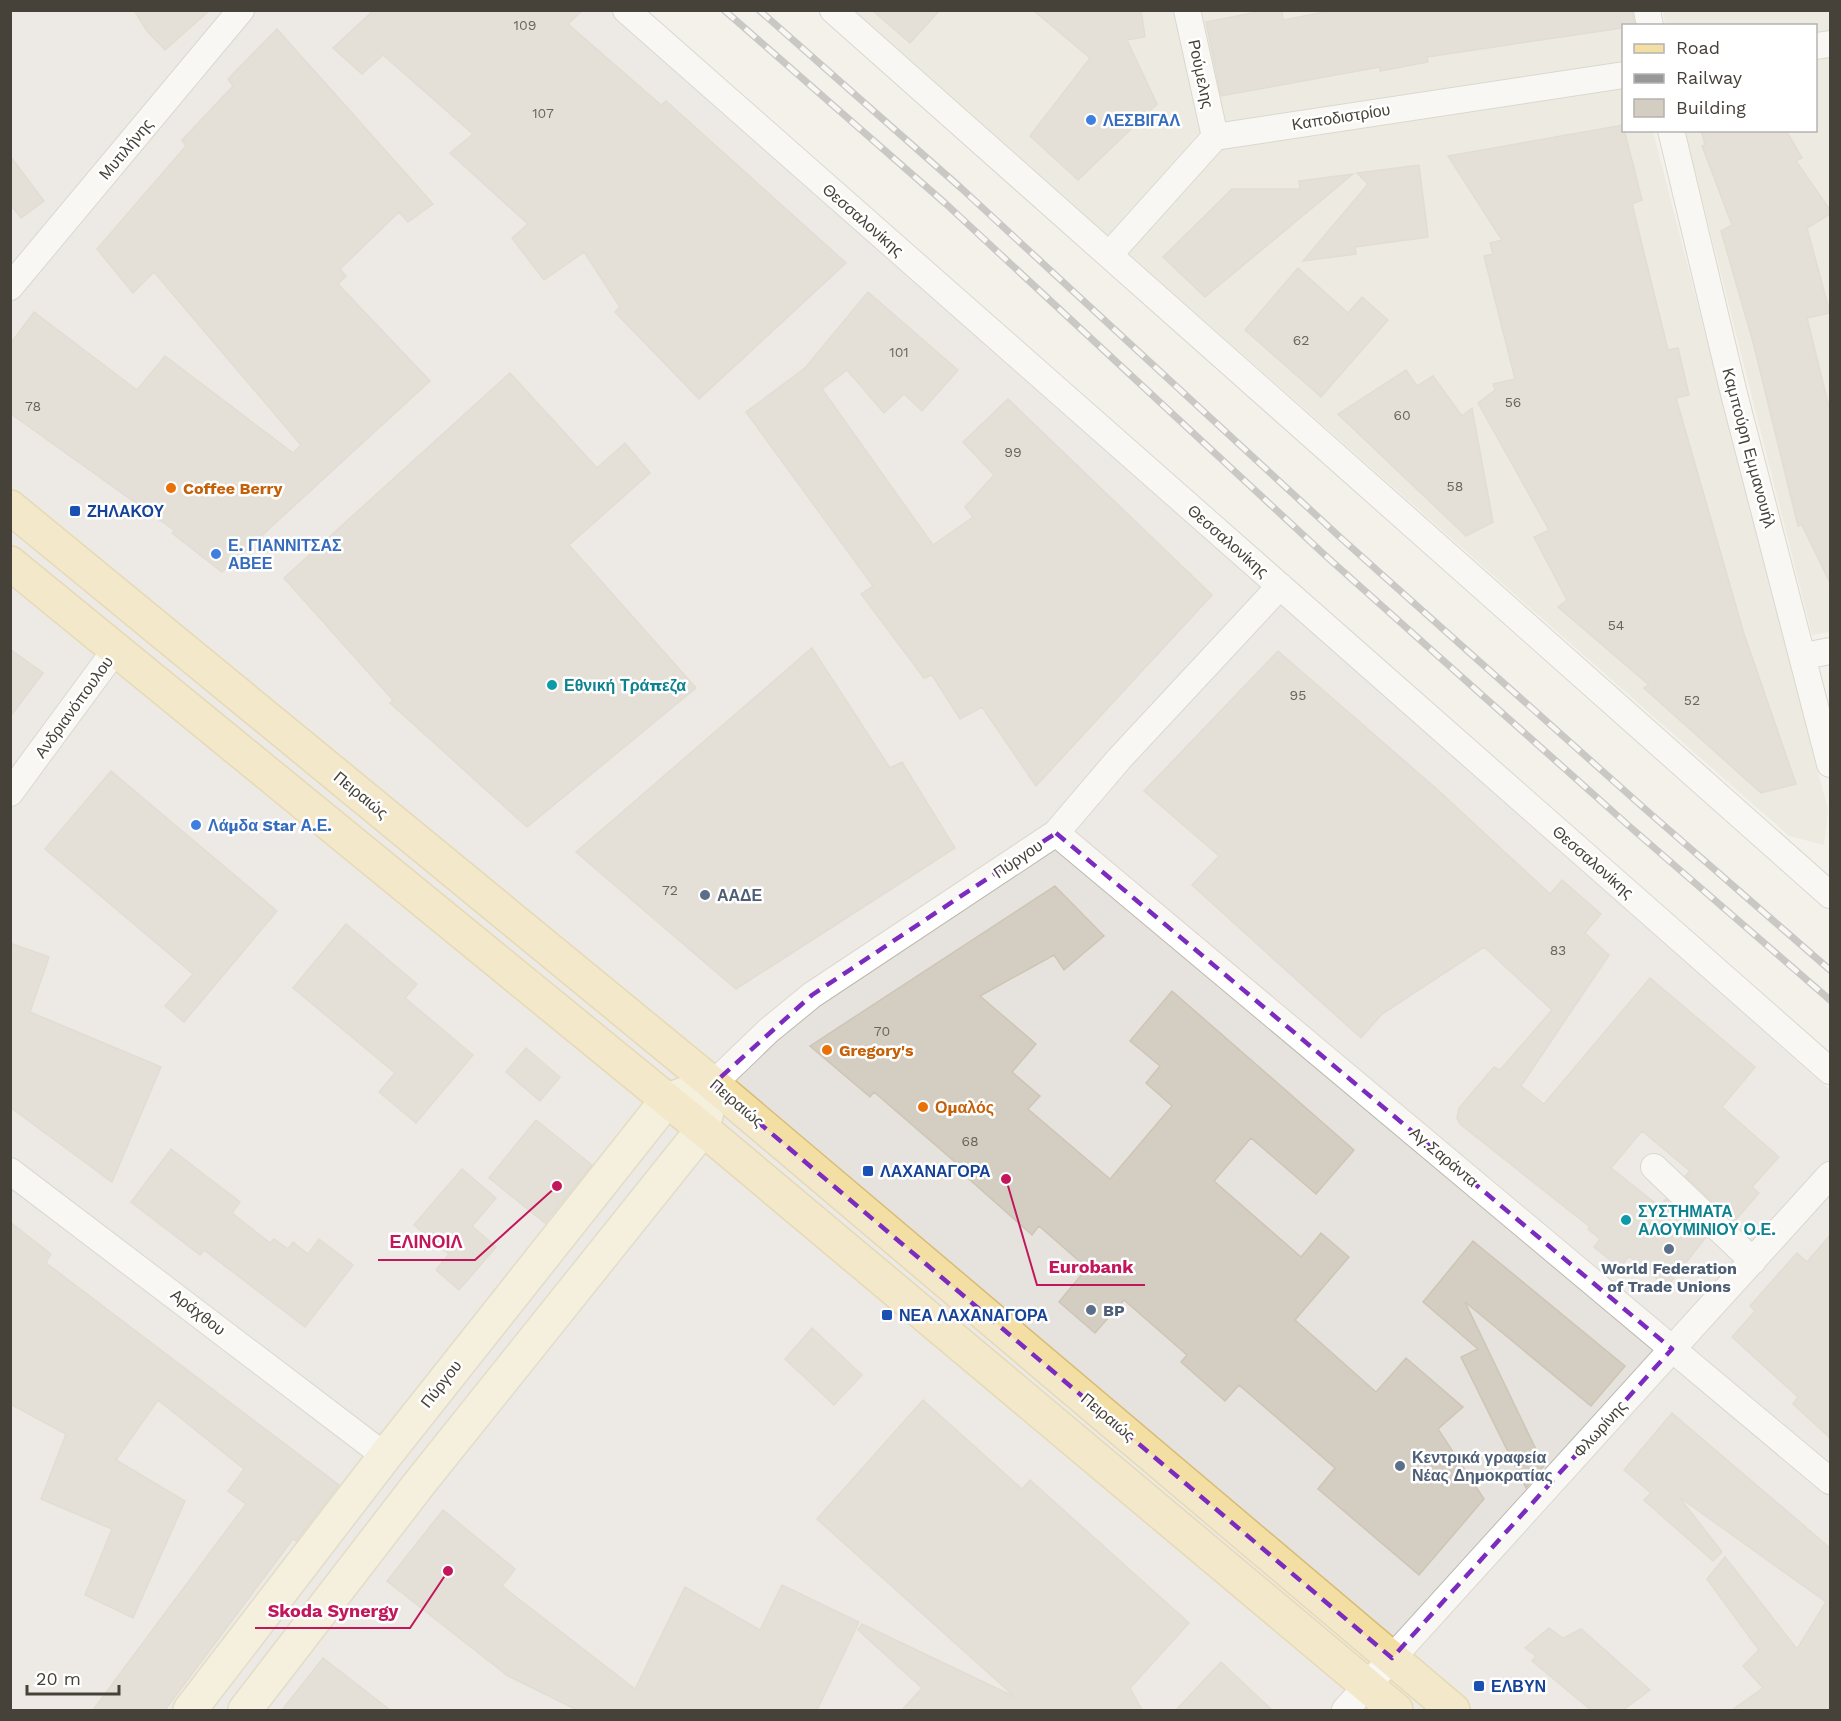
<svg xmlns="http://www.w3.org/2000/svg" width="1841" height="1721" font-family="'Work Sans',sans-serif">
	<rect width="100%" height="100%" fill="#f3f1ea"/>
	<!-- residential -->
	<path fill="#e7e3d9" d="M853,11h778l-7,15v104l29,1 175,679 -4,35 -35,-9z
		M1663,11h167v621l-18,3 -127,-504 131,-1v-104l-151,-1z"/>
	<!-- industrial -->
	<path fill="#e6e3df" d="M11,11h602l1217,1079v620h-1819z"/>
	<!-- building -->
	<path fill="#d4cdc1" stroke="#cec5b5" stroke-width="1.5" d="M134,10h76l-45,40 -18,-19z
		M374,10h209l-15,14 93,81 5,-4 180,162 -147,136 -84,-87 5,-5 -36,-55 -40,28 -32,-42 16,-14 -78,-71 23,-19 -90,-79 -21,19 -29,-26z
		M872,10h68l-30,33z
		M1033,10h108l4,27 -18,3 30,64 -79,76 -48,-44 60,-78z
		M1267,10h15l1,10 52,-10h297l3,16 -208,31 1,5 -48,9v-4l-159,29 -15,-74z
		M277,29l156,175 -25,18 -9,-10 -59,57 6,7 -8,8 92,97 -208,191 -50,-39 3,-2 -165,-118v-69l24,-32 103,78 28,-34 128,97 8,-8 -147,-173 -21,21 -36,-44 89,-103 -4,-6 51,-54 -5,-7z
		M1623,125l19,75 -10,4 36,146 10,-2 11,47 -13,3 68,236 52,150 -35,9 -117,-105 5,-3 -91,-78 9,-7 -33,-63 15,-7 -71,-127 17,-13 -2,-6 22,-5 -31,-123 9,-2 -3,-11 12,-3 -54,-84z
		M1701,130h85l16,28 -6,3 34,49v4l-23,14 23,85 -23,5 23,93v172l-28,-58 -4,1 -45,-184 -32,-111 11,-6 -30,-79 3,-1z
		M10,156l34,45 -23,17 -11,-14z
		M1419,165l9,72 -73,10 1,7 -53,7 65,-77 -11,-11z
		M1353,174l-148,123 -42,-40 69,-68h68l-1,-8z
		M1298,268l50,45 14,-16 26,23 -67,77 -76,-67z
		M868,292l90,78 -36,41 -18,-17 -20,19 -37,-43 -25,19 111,156 40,-28 -8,-10 29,-32 -31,-33 45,-43 204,196 -176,191 -54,-79 -22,12 -28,-44 -8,3 -63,-84 12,-8 -127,-174 59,-44z
		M1406,370l11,16 16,-10 29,40 10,-8 21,114 -27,14 -128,-122z
		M510,373l87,95 28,-25 25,30 -81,72 127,143 -169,139 -137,-124 3,-3 -109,-122z
		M812,648l78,120 12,-6 53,86 -219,141 -160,-137z
		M10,649l33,24 -33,44z
		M1278,651l161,140 111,103 12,-14 39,34 -16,19 24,22 -88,131 23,18 106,-126 105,89 -33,40 57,50 -27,30 7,6 -25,29 -49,-46 5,-5 -48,-40 -31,37 48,38 7,-7 40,38 -39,50 -38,-31 -9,12 -26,-21 6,-8 -12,-10 2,-2 -130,-103 -3,-6 2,-10 35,-41 6,3 52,-60 -68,-63 -102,67 -21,24 -169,-153 27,-29 -75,-65z
		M111,771l166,140 -93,111 -19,-16 28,-32 -148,-125z
		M1055,886l49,50 -40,34 -10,-15 -74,41 56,48 -24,28 28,24 -12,13 82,70 62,-73 -26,-23 14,-17 -30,-25 42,-50 182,159 -38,44 -65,-56 -37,43 87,76 20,-24 28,24 -54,63 81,72 30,-34 57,49 -25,22 46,70 -65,76 -101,-86 17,-21 -96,-83 -14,16 -44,-39 6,-7 -63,-55 -29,33 -36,-31 28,-34 -48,-42 -7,9 -64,-57 2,-3 -96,-83 -4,5 -60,-51z
		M346,924l71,60 -12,14 68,57 -57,68 -37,-31 16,-19 -102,-85z
		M10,943l39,14 -19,55 131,55 -49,115 -102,-75z
		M526,1048l34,29 -20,24 -34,-29z
		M536,1120l56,45 -47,58 -56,-45z
		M171,1149l69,53 -8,11 38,30 4,-4 14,10 5,-7 15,12 11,-15 34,26 -48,62 -101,-77 -4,5 -69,-53z
		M462,1169l34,29 -24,28 24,21 -37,43 -23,-20 13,-16 -35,-29z
		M10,1222l41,32 -5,9 293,222 -43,56 -3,-2 -128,171h-72l153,-206 -18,-13 16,-22 -86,-69 -42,60 69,41 -52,117 -48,-23 27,-66 -71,-30 25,-65 -56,-30z
		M1830,1235v203l-37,-34 5,-7 -66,-60 23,-26 -5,-5 47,-53 10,9z
		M1473,1241l152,125 -34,40 -126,-104 79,164 -18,22 -65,-131 17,-8 -55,-47z
		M812,1328l50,47 -28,30 -49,-46z
		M923,1400l99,89 8,-9 159,143 -59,65 12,22h-240l20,-22 -64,-58 4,-6 153,73 -198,-178z
		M1672,1413l158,135v162h-98l31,-22 -20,-22 16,-16 -52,-71 18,-22 72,92 29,-47 -147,-105 43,55 -9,9 -69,-61 7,-7 -27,-23z
		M443,1510l72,59 -13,17 133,103 50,-102 75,43 22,-45 77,37 -42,88h-240l-69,-34 -121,-95z
		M1549,1628l14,10 18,-9 69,61 -27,20h-32l-59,-49 4,-5 -11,-8z
		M323,1658l67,52h-108z
		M1221,1662l51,48h-96z"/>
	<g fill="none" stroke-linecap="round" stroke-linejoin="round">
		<!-- street casing -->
		<g stroke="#beb9ae" stroke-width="28">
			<path id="street" d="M626,10l1204,1061
				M833,10l997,885
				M1187,10l28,127
				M1647,10l3,16
				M1816,46l14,-2
				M1671,130l63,264 96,370
				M1109,255l106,-118 409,-62
				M10,287l231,-277
				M1804,656l26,-5
				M10,793l106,-144
				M1056,833l774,648
				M713,1084l55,-53 44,-36 244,-162 63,-74 161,-173
				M1654,1167l99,94
				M10,1171l375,285
				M1345,1710l485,-535"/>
		</g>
		<!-- secondary casing -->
		<g stroke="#cec39f" stroke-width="36">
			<path id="secondary" d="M190,1710l195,-254 282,-356 46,-16
				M245,1710l174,-226 284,-355 10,-45"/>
		</g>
		<!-- primary casing -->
		<g stroke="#d7bc75" stroke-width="36">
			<path id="primary" d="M10,507l703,577 740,626
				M10,563l705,576 681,571"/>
		</g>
		<!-- street -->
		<use href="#street" stroke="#fff" stroke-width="26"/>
		<!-- secondary -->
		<use href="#secondary" stroke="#f9f0cf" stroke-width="33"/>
		<!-- primary -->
		<use href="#primary" stroke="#f3dea4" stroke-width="33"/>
		<!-- rail casing -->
		<g stroke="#989898" stroke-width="7">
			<path id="rail" d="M724,10l222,194 381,353 302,269 201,174
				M759,10l202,178 381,351 303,270 185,161"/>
		</g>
		<!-- rail -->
		<use href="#rail" stroke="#fff" stroke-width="4.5" stroke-dasharray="14" stroke-linecap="butt"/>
	</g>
	<!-- marked area -->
	<path d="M0 0H1841V1721H0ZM1056,833l616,516 -280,309 -679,-574 99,-89z" fill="#f3f1ea" fill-opacity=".55" fill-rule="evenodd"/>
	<path fill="none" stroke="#7b2cbf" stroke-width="4.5" stroke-dasharray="12 8" stroke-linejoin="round" d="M1056,833l616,516 -280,309 -679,-574 99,-89z"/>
	<!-- markers -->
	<g fill="#3f7fe0" stroke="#fff" stroke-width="2">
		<circle cx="1091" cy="120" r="6"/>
		<circle cx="216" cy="554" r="6"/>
		<circle cx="196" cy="825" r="6"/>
	</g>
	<g fill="#e8710a" stroke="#fff" stroke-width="2">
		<circle cx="171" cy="488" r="6"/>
		<circle cx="827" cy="1050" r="6"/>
		<circle cx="923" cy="1107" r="6"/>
	</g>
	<g fill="#1a4fb4" stroke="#fff" stroke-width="2">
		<rect x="69" y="505" width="12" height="12" rx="3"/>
		<rect x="862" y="1165" width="12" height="12" rx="3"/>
		<rect x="881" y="1309" width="12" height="12" rx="3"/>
		<rect x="1473" y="1680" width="12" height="12" rx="3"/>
	</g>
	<g fill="#0f9aa8" stroke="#fff" stroke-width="2">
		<circle cx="552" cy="685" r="6"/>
		<circle cx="1626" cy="1220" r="6"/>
	</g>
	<g fill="#5c6f8a" stroke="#fff" stroke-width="2">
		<circle cx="705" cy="895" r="6"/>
		<circle cx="1669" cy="1249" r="6"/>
		<circle cx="1091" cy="1310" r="6"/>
		<circle cx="1400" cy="1466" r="6"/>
	</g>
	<g text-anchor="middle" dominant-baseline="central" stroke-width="5" stroke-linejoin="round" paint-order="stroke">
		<!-- number labels -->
		<g font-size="14" fill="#6a655b">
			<text x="525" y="25">109</text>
			<text x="543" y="113">107</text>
			<text x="1301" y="340">62</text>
			<text x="899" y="352">101</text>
			<text x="1513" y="402">56</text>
			<text x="33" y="406">78</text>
			<text x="1402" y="415">60</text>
			<text x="1013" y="452">99</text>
			<text x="1455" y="486">58</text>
			<text x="1616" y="625">54</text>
			<text x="1298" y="695">95</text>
			<text x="1692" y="700">52</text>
			<text x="670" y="890">72</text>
			<text x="1558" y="950">83</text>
			<text x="882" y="1031">70</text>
			<text x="970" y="1141">68</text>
		</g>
		<!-- street labels -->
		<g font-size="16" fill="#474239" stroke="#fff">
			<text transform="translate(1201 74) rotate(78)">Ρούμελης</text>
			<text transform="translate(1341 117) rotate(-9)">Καποδιστρίου</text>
			<text transform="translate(126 149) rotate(-50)">Μυτιλήνης</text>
			<text transform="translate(863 220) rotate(41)">Θεσσαλονίκης</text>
			<text transform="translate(1749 448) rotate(75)">Καμπούρη Εμμανουήλ</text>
			<text transform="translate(1228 541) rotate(41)">Θεσσαλονίκης</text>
			<text transform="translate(74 707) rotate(-54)">Ανδριανόπουλου</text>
			<text transform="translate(361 795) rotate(39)">Πειραιώς</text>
			<text transform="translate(1018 859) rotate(-34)">Πύργου</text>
			<text transform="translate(1593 862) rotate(41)">Θεσσαλονίκης</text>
			<text transform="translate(737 1103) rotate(40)">Πειραιώς</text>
			<text transform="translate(1444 1157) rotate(40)">Αγ.Σαράντα</text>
			<text transform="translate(198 1312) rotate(38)">Αράχθου</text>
			<text transform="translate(441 1384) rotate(-52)">Πύργου</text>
			<text transform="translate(1108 1417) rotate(40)">Πειραιώς</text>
			<text transform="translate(1600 1429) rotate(-48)">Φλωρίνης</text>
		</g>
		<!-- shop labels -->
		<g font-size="16" font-weight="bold" fill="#366cbe" stroke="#fff" text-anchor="start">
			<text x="1103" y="120">ΛΕΣΒΙΓΑΛ</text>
			<text x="228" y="545">Ε. ΓΙΑΝΝΙΤΣΑΣ<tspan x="228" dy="18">ΑΒΕΕ</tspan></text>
			<text x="208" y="825">Λάμδα Star Α.Ε.</text>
		</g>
		<!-- food labels -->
		<g font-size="16" font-weight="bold" fill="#c56008" stroke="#fff" text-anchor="start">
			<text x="183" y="488">Coffee Berry</text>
			<text x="839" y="1050">Gregory's</text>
			<text x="935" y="1107">Ομαλός</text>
		</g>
		<!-- transit labels -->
		<g font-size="16" font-weight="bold" fill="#164399" stroke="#fff" text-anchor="start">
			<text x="87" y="511">ΖΗΛΑΚΟΥ</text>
			<text x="880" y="1171">ΛΑΧΑΝΑΓΟΡΑ</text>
			<text x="899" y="1315">ΝΕΑ ΛΑΧΑΝΑΓΟΡΑ</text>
			<text x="1491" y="1686">ΕΛΒΥΝ</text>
		</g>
		<!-- culture labels -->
		<g font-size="16" font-weight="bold" fill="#0d838f" stroke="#fff" text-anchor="start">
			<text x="564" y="685">Εθνική Τράπεζα</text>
			<text x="1638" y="1211">ΣΥΣΤΗΜΑΤΑ<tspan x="1638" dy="18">ΑΛΟΥΜΙΝΙΟΥ Ο.Ε.</tspan></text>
		</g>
		<!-- service labels -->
		<g font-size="16" font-weight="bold" fill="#4e5e75" stroke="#fff" text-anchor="start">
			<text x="717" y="895">ΑΑΔΕ</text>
			<text x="1669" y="1268" text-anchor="middle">World Federation<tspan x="1669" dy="18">of Trade Unions</tspan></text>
			<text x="1103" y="1310">BP</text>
			<text x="1412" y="1457">Κεντρικά γραφεία<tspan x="1412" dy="18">Νέας Δημοκρατίας</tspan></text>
		</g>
	</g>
	<!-- callouts -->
	<path fill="none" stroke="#c2185b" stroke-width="2" d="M557 1186L475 1260H378M1006 1179L1037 1285H1145M448 1571L410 1628H255"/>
	<g fill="#c2185b" stroke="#fff" stroke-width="2">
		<circle cx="557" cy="1186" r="6"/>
		<circle cx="1006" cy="1179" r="6"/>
		<circle cx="448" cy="1571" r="6"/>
	</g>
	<g font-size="18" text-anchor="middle" font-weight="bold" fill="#c2185b" stroke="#fff" stroke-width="5" stroke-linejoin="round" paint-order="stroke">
		<text x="426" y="1248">ΕΛΙΝΟΙΛ</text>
		<text x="1091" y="1273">Eurobank</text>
		<text x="333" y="1617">Skoda Synergy</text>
	</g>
	<!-- border -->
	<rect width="1841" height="1721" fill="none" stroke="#474239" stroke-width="24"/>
	<!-- legend -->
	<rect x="1622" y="24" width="195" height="108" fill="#ffffff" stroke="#b5b3b0" stroke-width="1.5"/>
	<rect x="1634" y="44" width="30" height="9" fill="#f3dea4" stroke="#b5b3b0" stroke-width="1.5"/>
	<text x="1676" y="54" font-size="18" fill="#474239">Road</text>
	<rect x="1634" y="74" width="30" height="9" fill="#989898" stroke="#b5b3b0" stroke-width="1.5"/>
	<text x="1676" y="84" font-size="18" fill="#474239">Railway</text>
	<rect x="1634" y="99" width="30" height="18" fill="#d4cdc1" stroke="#b5b3b0" stroke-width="1.5"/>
	<text x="1676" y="114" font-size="18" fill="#474239">Building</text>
	<!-- scale -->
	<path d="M27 1685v9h92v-9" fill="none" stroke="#474239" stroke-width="3"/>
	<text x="36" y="1685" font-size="18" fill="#474239" stroke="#ffffff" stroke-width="4.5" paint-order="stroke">20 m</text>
</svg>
